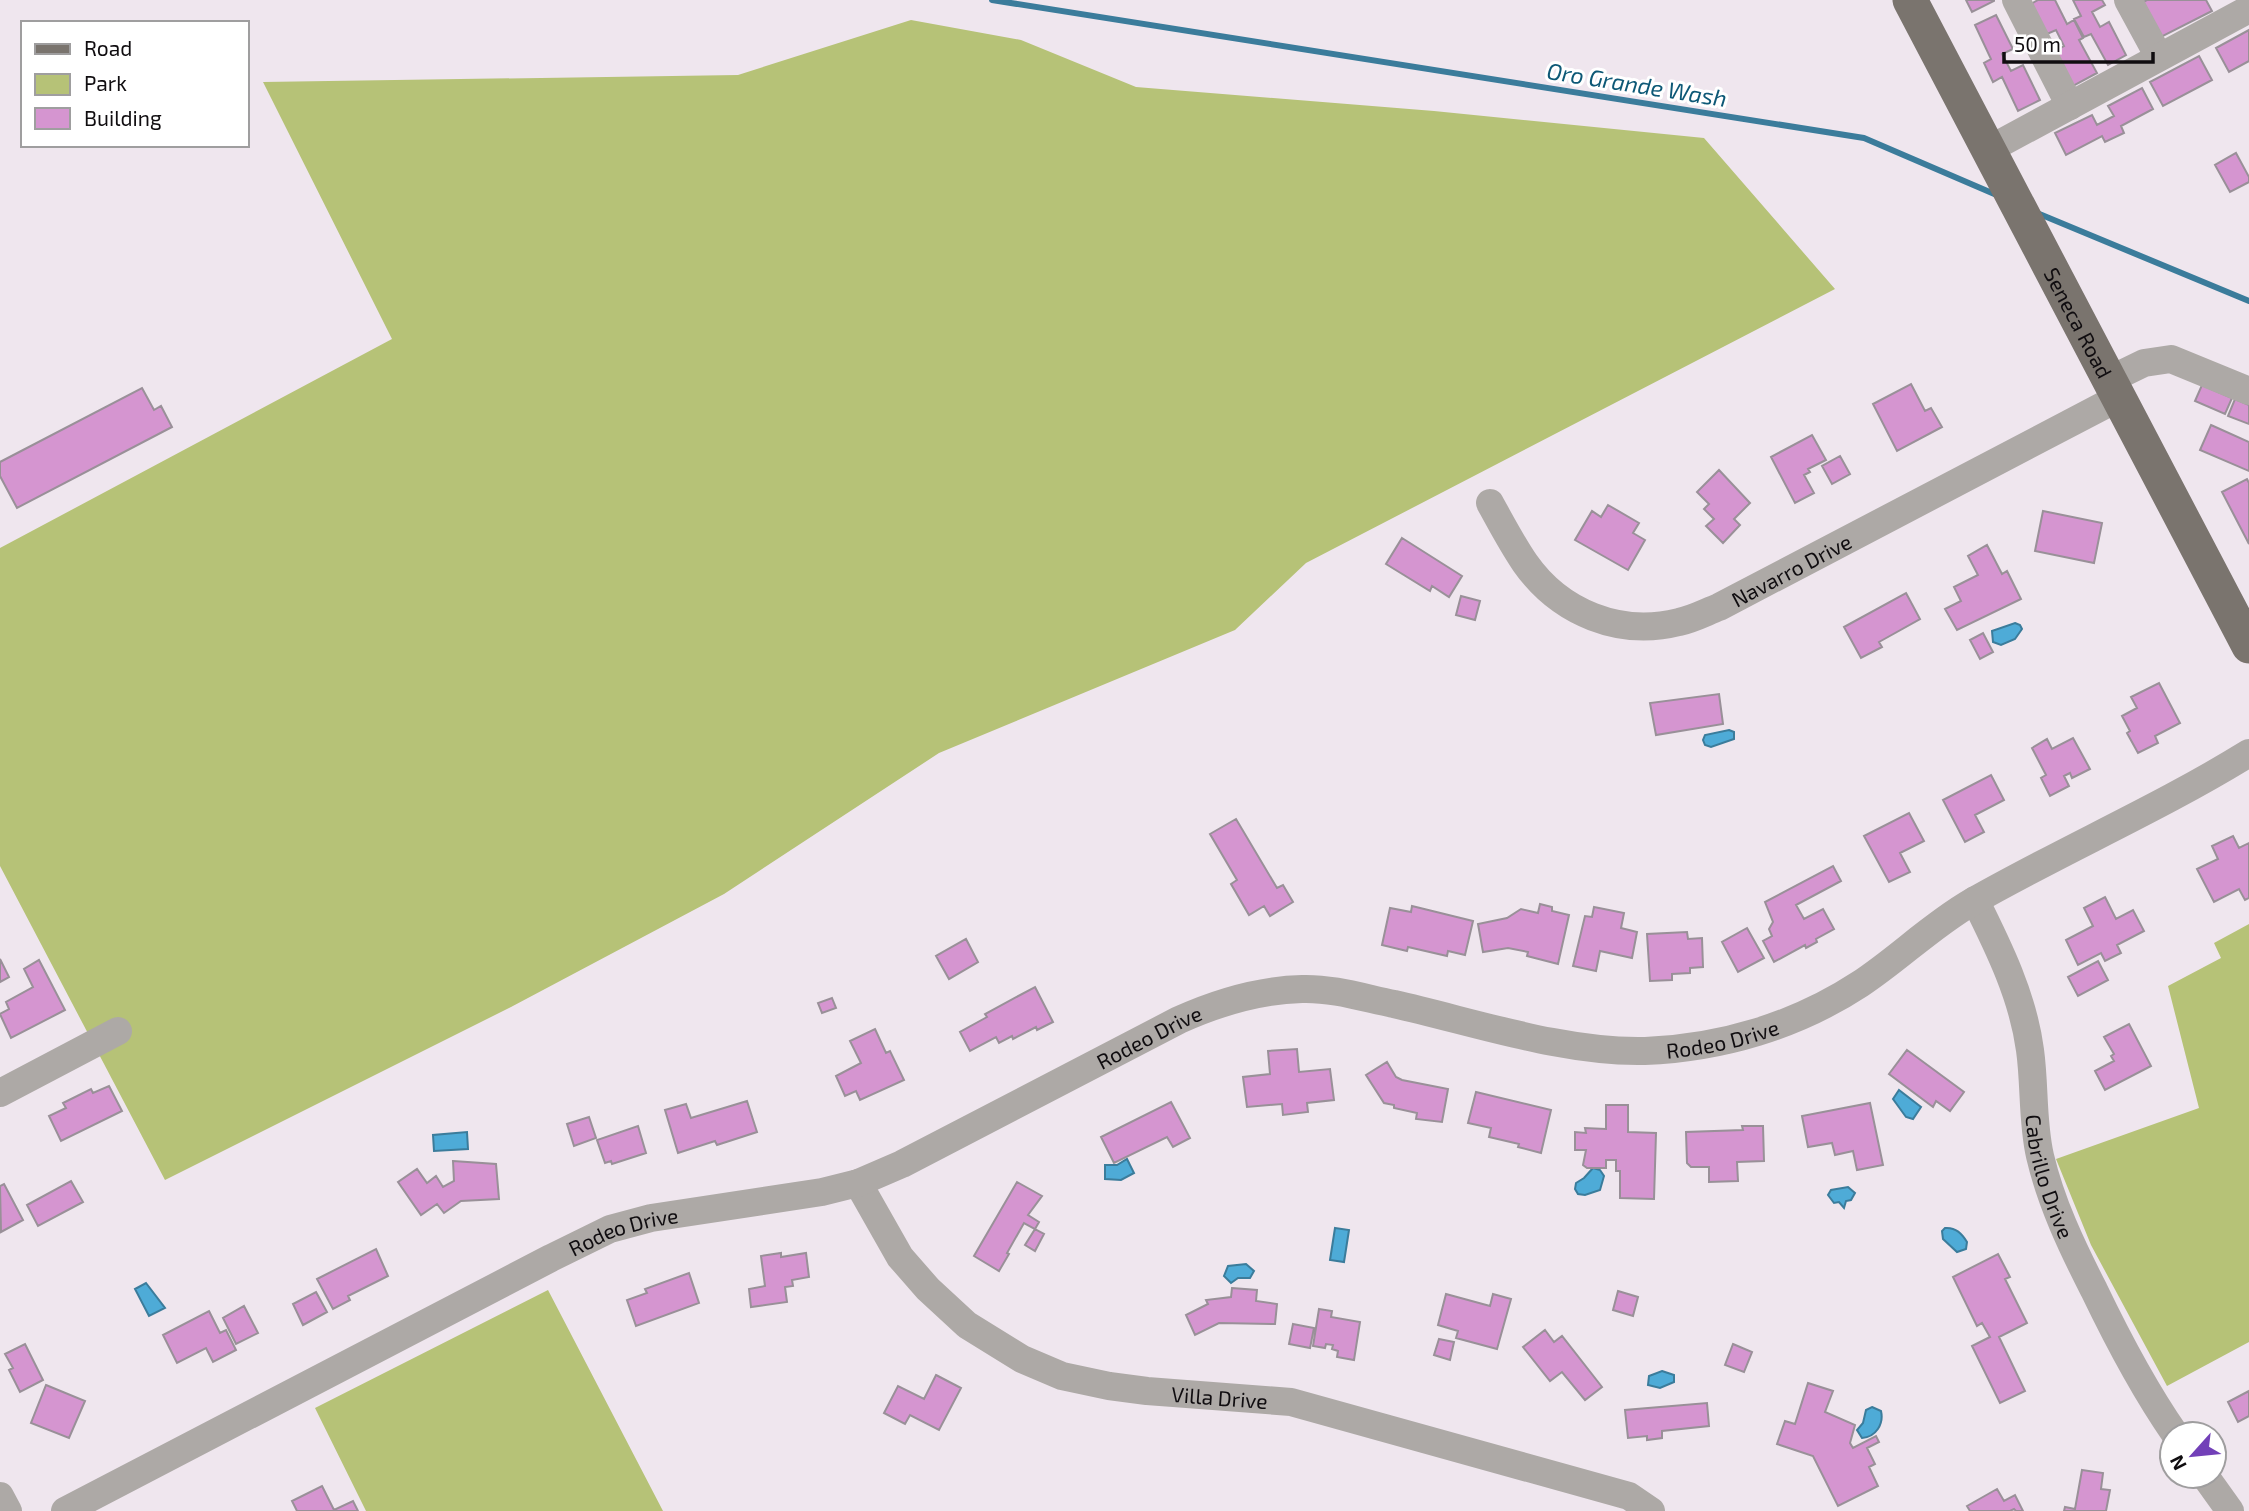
<svg xmlns="http://www.w3.org/2000/svg" width="2249" height="1511" font-family="'Exo 2',sans-serif">
	<rect width="100%" height="100%" fill="#efe6ee"/>
	<!-- green -->
	<path fill="#b6c277" d="M911,20l110,20 115,47 298,24 270,27 131,151 -529,274 -71,67 -296,123 -215,141 -213,113 -346,173 -165,-314v-318l392,-209 -129,-257 475,-7z
		M2249,924v418l-82,44 -76,-141 -35,-86 143,-51 -31,-122 53,-28 -7,-15z
		M548,1290l115,221h-297l-51,-103z"/>
	<!-- water -->
	<path fill="#4eabd7" stroke="#3b7c9b" stroke-width="2" d="M2015,623l5,2 2,4 -7,10 -14,6 -8,-3 -1,-11z
		M1729,730l5,2v7l-23,8 -6,-2 -2,-5 2,-5z
		M1899,1090l22,17 -8,12 -7,-2 -13,-18z
		M467,1132l1,17 -34,2 -1,-16z
		M1127,1159l7,14 -13,7 -16,-1v-14h12z
		M1593,1168l7,2 4,6 -4,14 -15,5 -7,-1 -3,-5 1,-6 8,-5z
		M1848,1187l7,6 -4,7 -5,1 -2,7 -5,-6 -5,1 -6,-8 3,-5z
		M1335,1228l14,2 -5,32 -14,-2z
		M1945,1228c11,-1 17,6 22,14l-1,7 -9,3 -14,-13 -1,-8z
		M1246,1264l8,7 -4,7h-12l-7,5 -7,-7 4,-10z
		M146,1283l19,25 -16,8 -14,-27z
		M1662,1371l12,4v7l-14,6 -12,-3 1,-9z
		M1872,1407l9,4c3,13 -5,26 -19,27l-5,-8 6,-7 3,-13z"/>
	<g fill="none" stroke-linecap="round" stroke-linejoin="round">
		<!-- stream -->
		<path stroke="#3b7c9b" stroke-width="6" d="M992,0l872,138 135,58
			M2037,213l212,88"/>
	</g>
	<!-- building -->
	<path fill="#d595d0" stroke="#999098" stroke-width="2" d="M1966,0h28v1l-22,11z
		M2038,0h17l12,24 7,-4 9,18 -4,2 18,33 -24,13 -18,-35 9,-5 -8,-16 -9,4 -16,-30z
		M2073,0h29l3,5 -13,7 8,15 9,-5 17,33 -18,10 -17,-31 -7,3 -10,-18 7,-3z
		M2147,0h59l6,11 -55,28 -18,-35z
		M1996,15l17,34 -11,5 9,17 12,-6 17,35 -22,11 -16,-34 -9,5 -9,-19 7,-4 -16,-34z
		M2249,30v31l-20,11 -13,-24z
		M2199,56l13,24 -49,26 -13,-24z
		M2142,88l11,21 -32,17 3,7 -19,9 -3,-6 -36,19 -11,-22 37,-18 5,10 17,-9 -6,-10z
		M2236,153l13,24v5l-19,10 -15,-27z
		M1911,384l14,27 6,-3 11,19 -45,24 -24,-47z
		M2202,385l30,13 -7,16 -30,-13z
		M142,388l12,22 7,-4 11,21 -155,81 -17,-32v-14z
		M2235,399l14,6v19l-21,-8z
		M2211,425l38,17v29l-49,-21z
		M1812,435l14,25 -18,9 2,3 -6,3 10,18 -19,10 -24,-46z
		M1840,456l10,18 -18,10 -10,-18z
		M1719,470l31,33 -16,16 6,6 -17,18 -17,-17 8,-7 -10,-10 5,-5 -12,-12z
		M2247,479l2,4v61l-27,-52z
		M1608,505l31,18 -6,10 12,7 -17,30 -53,-30 17,-29 9,6z
		M2043,511l59,12 -8,40 -59,-12z
		M1402,538l60,38 -13,21 -17,-11 -2,5 -44,-27z
		M1987,545l15,29 5,-3 14,28 -64,31 -12,-21 16,-8 -7,-14 24,-12 -10,-19z
		M1906,593l14,26 -41,23 3,5 -21,11 -17,-31z
		M1461,596l19,5 -5,19 -19,-5z
		M1983,633l10,19 -13,7 -10,-19z
		M2159,683l21,40 -25,13 3,7 -20,10 -11,-20 3,-2 -8,-15 15,-8 -6,-11z
		M1719,694l4,30 -67,11 -6,-32z
		M2073,738l17,31 -18,9 -2,-5 -6,3 5,10 -19,10 -9,-18 5,-3 -14,-27 15,-9 5,10z
		M1991,775l13,25 -29,15 9,17 -19,10 -22,-42z
		M1909,813l15,28 -24,12 10,19 -21,10 -25,-46z
		M1236,819l41,69 6,-3 10,17 -23,14 -6,-10 -15,9 -18,-31 6,-4 -27,-46z
		M2233,836l6,12 10,-5v55l-4,2 -6,-11 -25,13 -17,-33 21,-10 -6,-13z
		M1833,866l8,15 -45,24 8,14 19,-10 11,20 -18,10 1,3 -11,6 -1,-3 -31,17 -11,-21 9,-5 -3,-7 4,-7 -8,-20z
		M2105,897l11,22 17,-9 11,21 -27,14 4,8 -16,8 -4,-8 -23,12 -12,-25 27,-14 -9,-18z
		M1540,904l12,3v4l17,4 -11,49 -31,-8 1,-4 -20,-4 -25,4 -5,-28 29,-6 14,-9 17,4z
		M1412,906l61,15 -8,34 -17,-4 -1,5 -39,-9 -1,4 -25,-6 8,-37 21,4z
		M1594,907l30,6 -3,15 16,4 -5,26 -32,-7 -4,20 -23,-5 12,-50 7,1z
		M1747,928l17,30 -26,14 -16,-30z
		M1687,932l1,7 14,-1 1,29 -13,1v5l-18,1v6l-22,1 -3,-47z
		M966,939l12,23 -29,17 -13,-23z
		M0,959l9,18 -9,5z
		M39,960l26,50 -54,28 -11,-24 9,-5 -3,-7 27,-15 -9,-18z
		M2098,961l10,19 -30,16 -10,-19z
		M1035,987l18,35 -16,8 -1,-3 -23,12 -1,-3 -13,7 -3,-6 -26,14 -10,-19 27,-15 -2,-3z
		M832,998l4,10 -14,5 -4,-10z
		M2129,1024l22,42 -46,24 -10,-19 19,-10 -3,-5 3,-2 -10,-17z
		M875,1029l11,24 4,-2 14,29 -44,20 -4,-9 -11,5 -9,-20 25,-13 -11,-22z
		M1297,1049l2,23 31,-3 4,31 -27,3 1,9 -25,3 -1,-11 -35,3 -4,-30 27,-3 -2,-23z
		M1907,1050l57,42 -14,19 -14,-10 -3,6 -44,-33z
		M1387,1062l9,15 6,3 46,9 -6,33 -26,-3 1,-6 -23,-5v-3l-10,-2 -18,-28z
		M109,1086l13,25 -61,30 -12,-25 17,-8 -3,-5 28,-14 2,4z
		M1476,1092l75,18 -10,43 -23,-6 1,-3 -30,-7 2,-9 -23,-5z
		M747,1101l10,31 -40,13 -2,-4 -37,12 -13,-43 21,-6 5,14z
		M1171,1102l19,36 -17,9 -6,-10 -53,26 -13,-26z
		M1870,1103l13,62 -26,5 -4,-19 -18,4 -3,-12 -24,4 -6,-31z
		M1606,1105h22v27l28,1 -2,66 -34,-1v-27h-4v-11h-10v8h-19l-4,-3 3,-15h-11v-18l11,1 -1,-5 21,1z
		M589,1117l7,21 -22,8 -7,-22z
		M638,1126l8,27 -34,11 -1,-3 -6,2 -8,-23z
		M1742,1126h21l1,35 -27,1 1,19 -29,1v-15h-18l-4,-4 -1,-31 57,-2z
		M453,1161l43,3 3,35 -38,2 -17,12 -7,-9 -16,11 -23,-33 19,-13 10,14 9,-7 7,11 11,-6z
		M71,1181l12,21 -45,24 -11,-21z
		M1017,1182l25,14 -14,19 11,7 -4,7 9,5 -9,17 -10,-6 10,-16 -11,-6 -17,30 2,1 -10,17 -25,-15z
		M4,1184l19,36 -22,12 -1,-46z
		M376,1249l12,27 -40,20 2,4 -17,9 -16,-30z
		M781,1253v4l25,-4 3,24 -17,3 1,6 -8,1 2,15 -36,5 -2,-18 16,-3 -4,-30z
		M1998,1254l12,23 -5,2 22,44 -28,14 26,54 -25,12 -28,-57 18,-9 -8,-14 -5,3 -24,-49z
		M689,1273l10,30 -63,23 -9,-26 20,-7 -2,-4z
		M1232,1288l25,2 -1,11 21,3 -2,20 -56,-1 -24,12 -9,-20 22,-11 -2,-4 25,-3z
		M1618,1291l20,6 -5,19 -20,-6z
		M316,1292l11,20 -24,13 -10,-21z
		M1446,1294l44,12 3,-12 18,5 -14,50 -41,-11 2,-7 -20,-6z
		M244,1306l14,27 -22,11 -13,-26z
		M1319,1309l13,2 -1,6 29,5 -6,38 -17,-3 1,-6 -6,-2 1,-4 -7,-1 -1,4 -12,-2z
		M209,1311l11,22 6,-3 10,20 -23,12 -7,-14 -29,15 -14,-28z
		M1293,1324l21,4 -4,20 -21,-4z
		M1545,1330l9,12 8,-6 40,51 -17,13 -23,-28 -12,9 -27,-34z
		M1439,1339l15,3 -4,18 -16,-5z
		M25,1344l18,36 -23,12 -11,-22 4,-2 -8,-14z
		M1733,1344l19,8 -8,20 -19,-7z
		M936,1375l25,13 -22,42 -29,-15 -5,9 -21,-11 14,-27 26,13z
		M1808,1383l25,8 -8,21 30,13 -5,18 3,5 23,-12 3,6 -12,6 8,16 -6,3 9,19 -40,20 -25,-50 -36,-12 8,-23 10,3z
		M46,1385l39,16 -16,37 -38,-15z
		M2249,1391v25l-11,6 -10,-20z
		M1707,1403l2,23 -47,5v7l-15,2v-4l-19,2 -3,-28z
		M2082,1470l21,3 -2,16 9,1 -4,21h-42l1,-4 10,2z
		M322,1486l12,24 19,-9 5,10h-61l-5,-10z
		M1997,1489l7,12 11,-6 8,16h-7l-2,-2 -4,2h-40l-3,-5z"/>
	<g fill="none" stroke-linecap="round" stroke-linejoin="round">
		<!-- minor -->
		<g stroke="#ada9a6" stroke-width="28">
			<path d="M2016,0l54,106"/>
			<path d="M2128,0l31,57"/>
			<path d="M1988,150l261,-141"/>
			<path d="M2109,380l35,-17 27,-4 78,32"/>
			<path id="s1" d="M1490,503c11,20 22,41 35,60 35,50 95,74 154,59 14,-3 27,-10 40,-15l399,-209"/>
			<path id="s2" d="M1975,900c24,48 48,97 55,150 5,36 2,71 10,106 11,47 32,91 54,134 24,50 49,98 81,144"/>
			<path d="M0,1093l118,-62"/>
			<path id="s3" d="M858,1183l42,74 28,32 39,36 55,34 40,17 47,10 38,5 144,11 338,94 22,15"/>
			<path d="M2205,1476l25,35"/>
			<path d="M0,1496l8,15"/>
			<path id="s4" d="M65,1511l486,-253 59,-29 41,-11 171,-26 36,-9 44,-19 277,-144c40,-18 80,-30 123,-31 31,-1 62,9 92,15 80,18 170,49 251,47 76,-3 151,-25 215,-67 38,-25 72,-59 112,-82 91,-52 188,-94 277,-149"/>
		</g>
		<!-- major -->
		<path stroke="#7a746e" stroke-width="35" id="s5" d="M1910,0l339,646"/>
	</g>
	<g text-anchor="middle" dominant-baseline="central" stroke-width="6" stroke-linejoin="round" paint-order="stroke">
		<!-- street labels -->
		<g font-size="21" fill="#100d10" stroke="#fff">
			<text stroke="none"><textPath href="#s5" startOffset="364">Seneca Road</textPath></text>
			<text stroke="none"><textPath href="#s1" startOffset="369">Navarro Drive</textPath></text>
			<text stroke="none"><textPath href="#s4" startOffset="1782">Rodeo Drive</textPath></text>
			<text stroke="none"><textPath href="#s4" startOffset="1192">Rodeo Drive</textPath></text>
			<text stroke="none"><textPath href="#s2" startOffset="289">Cabrillo Drive</textPath></text>
			<text stroke="none"><textPath href="#s4" startOffset="626">Rodeo Drive</textPath></text>
			<text stroke="none"><textPath href="#s3" startOffset="448">Villa Drive</textPath></text>
		</g>
		<!-- water labels -->
		<g font-size="23" font-style="italic" fill="#0d5876" stroke="#fff">
			<text transform="translate(1637 84) rotate(9)">Oro Grande Wash</text>
		</g>
	</g>
	<!-- legend -->
	<rect x="21" y="21" width="228" height="126" fill="#ffffff" stroke="#9f9e9f" stroke-width="2"/>
	<rect x="35" y="44" width="35" height="10" fill="#7a746e" stroke="#9f9e9f" stroke-width="2"/>
	<text x="84" y="56" font-size="21" fill="#100d10">Road</text>
	<rect x="35" y="74" width="35" height="21" fill="#b6c277" stroke="#9f9e9f" stroke-width="2"/>
	<text x="84" y="91" font-size="21" fill="#100d10">Park</text>
	<rect x="35" y="108" width="35" height="21" fill="#d595d0" stroke="#9f9e9f" stroke-width="2"/>
	<text x="84" y="126" font-size="21" fill="#100d10">Building</text>
	<!-- north arrow -->
	<g transform="translate(2193 1455) rotate(243)"><circle r="33" fill="#ffffff" stroke="#9f9e9f" stroke-width="2"/>
	<path d="M0-5L12 26L0 18L-12 26Z" fill="#7240b8"/>
	<text y="-10" font-size="19" font-weight="bold" text-anchor="middle" fill="#100d10">N</text>
	</g>
	<!-- scale -->
	<path d="M2004 52v10h149v-10" fill="none" stroke="#100d10" stroke-width="3.5"/>
	<text x="2014" y="52" font-size="21" fill="#100d10" stroke="#ffffff" stroke-width="5" paint-order="stroke">50 m</text>
</svg>
